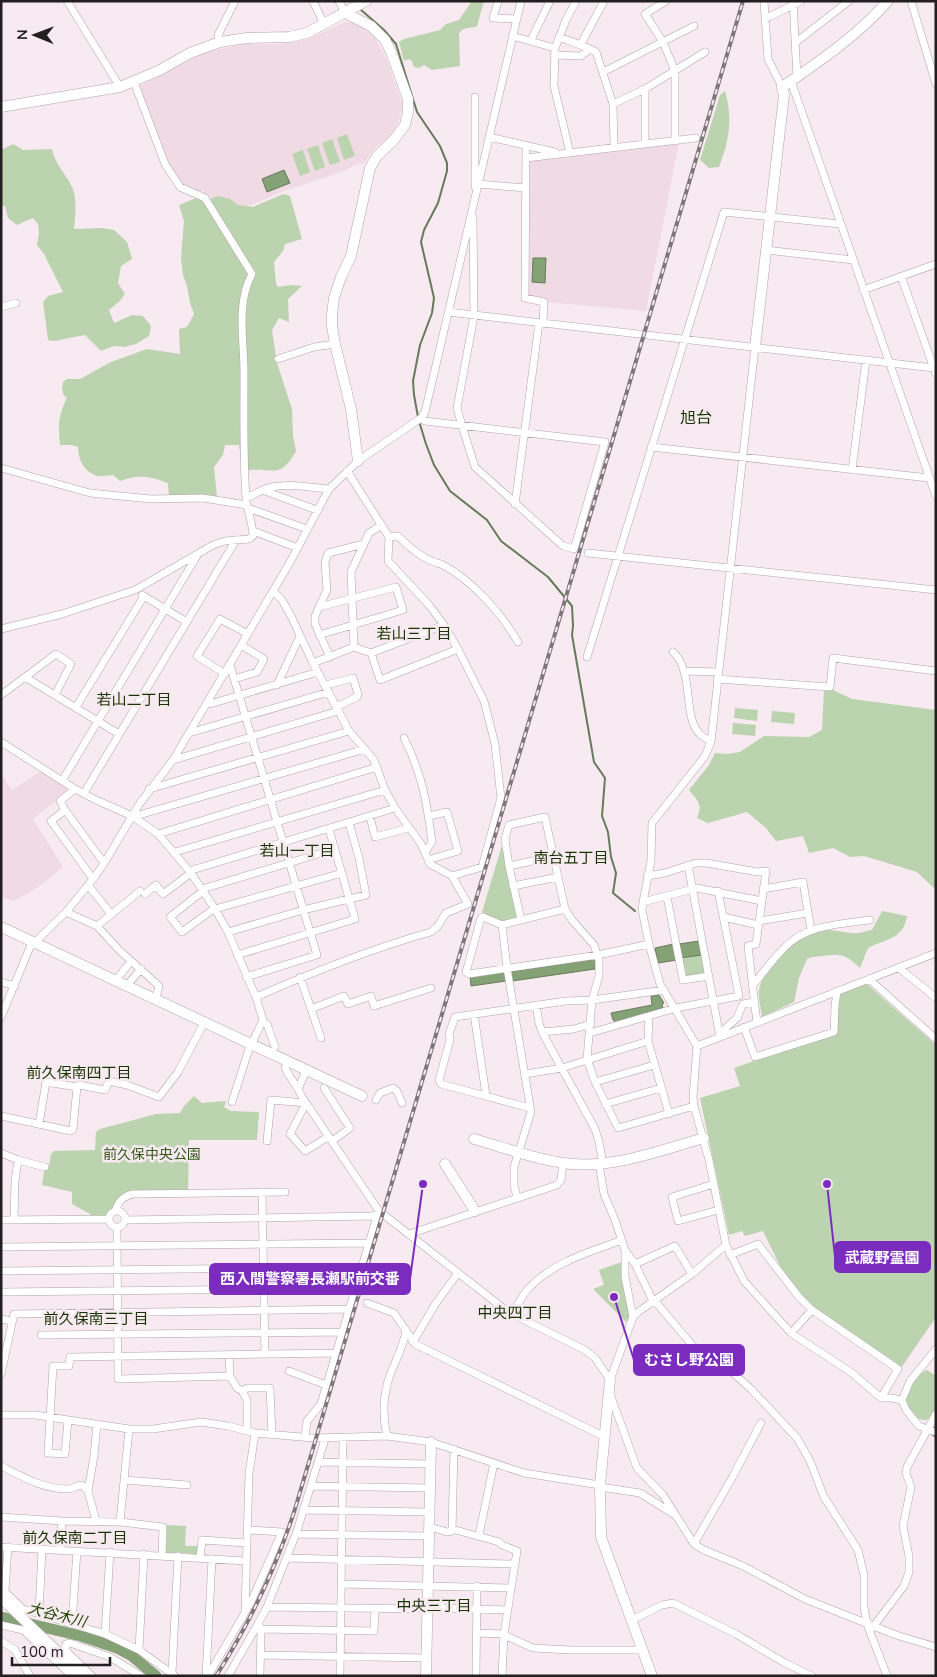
<svg xmlns="http://www.w3.org/2000/svg" width="937" height="1677" font-family="'Nunito Sans','Noto Sans JP',sans-serif">
	<rect width="100%" height="100%" fill="#f7eaf0"/>
	<!-- built -->
	<path fill="#f0dbe4" d="M345,22l14,2 16,14 11,20 15,42 1,8 -5,18 -10,13 -8,5 -7,8 -8,11 -9,2 -13,7 -58,19 -38,16h-4l-15,-7 -19,-2 -25,-12 -17,-24 -28,-75 65,-34 42,-9h33l15,-2 15,-3z
		M679,142l-33,169 -100,-9v-4l-19,-3 2,-135z
		M41,771l27,16 1,4 -36,28 30,48 -19,16 -14,9 -16,9 -6,-2 -7,-2v-123l11,16z"/>
	<!-- green -->
	<path fill="#bcd3b0" d="M472,1h12l-7,25c-6,3 -15,0 -18,8l1,32 -28,4 -8,-5 -5,3 -5,-1 -2,-6 -3,-2 -5,2 -5,-19 5,-3 36,-9 6,-6 13,-4z
		M725,91c8,27 4,51 -6,76l-10,1 -9,-8 20,-65z
		M347,134l8,22 -11,4 -7,-22z
		M332,139l8,23 -10,3 -8,-22z
		M13,144l10,6 29,-1c3,15 13,24 19,36 7,12 4,31 3,44l28,-1 12,2 13,12 5,17 -11,7 -3,17 7,11 -5,7 -11,9 5,13 18,-8 11,1 8,10 -2,10 -13,8 -12,3 -10,-1 -13,5 -16,-16 -31,6 -6,-1 -5,-38 5,-6 15,-4 -19,-38 -7,-9 2,-12 -1,-9 -5,-6 -16,7 -9,-7 -3,-12h-4v-56z
		M318,145l7,22 -10,4 -8,-22z
		M303,150l7,22 -10,4 -8,-22z
		M283,194l7,2 12,43 -17,5 -2,7 -9,11 2,22 2,3 14,-2 10,1 -14,13 1,23 -10,-4 -7,12 5,33 15,46 1,27 3,15c-16,28 -20,17 -47,19l-8,-10 -2,-15h-14l-2,10 -9,12 3,30 -14,-2h-34l-1,-12c-18,-7 -30,-9 -48,-2l-7,-6c-5,0 -12,2 -16,1 -13,-4 -19,-17 -19,-29l-6,-2h-12c-2,-19 -2,-29 7,-47 -6,-4 -5,-10 -4,-16l4,-3h13l31,-17 36,-13 33,5 -1,-25 8,-2 7,-13 -4,-11 -3,-17 -4,-11 -2,-17 3,-37 -5,-16 17,-7 12,2 10,-4 12,3 8,6 15,2z
		M824,689l9,1 19,9 84,11v180l-19,-18 -53,-16 -14,1 -17,-9 -24,5 -6,-17 -27,5 -10,-13 -19,-16 -39,11 -11,-5c6,-14 1,-17 -8,-28l20,-25 6,-12 12,1 13,-2 24,-16 45,1 13,-7z
		M735,708l23,2 -1,11 -23,-3z
		M772,711l23,2 -1,11 -23,-2z
		M733,723l23,2 -1,11 -23,-2z
		M502,845l15,73 -16,4 -19,-10z
		M882,911l25,5c-3,23 -22,23 -39,32l-8,20c-15,-14 -17,-14 -37,-12 -6,1 -11,0 -16,3l-8,19 -5,24 -32,15c-1,-10 -5,-22 -2,-31 7,-23 38,-52 62,-56 9,-1 21,3 31,3 6,1 13,-2 19,-3z
		M702,955l3,19 -20,4 -4,-19z
		M867,984l69,61v272l-35,51 -87,-60 -13,-13 -20,-27 -18,-37 -18,5 -3,-5 -13,4 -29,-137 40,-12 -6,-18 20,-7 3,-3 79,-24 3,-40z
		M194,1096l8,7 24,-2 -2,6 7,4 28,1 -2,28h-68l-1,51 -59,2 -20,18 -3,6h-15l-1,-3 -18,-10v-12l-30,-7 3,-20 4,1 2,-12 3,-3 41,-1 1,-18 4,-3 56,-15 24,-1 4,-7z
		M622,1262l8,54 -4,6 -33,-33 11,-4 -5,-15z
		M927,1370l9,6v34l-9,10c-10,1 -23,-9 -21,-20 1,-10 12,-27 21,-30z
		M167,1525l19,1 -1,20h13v8l-32,-1z"/>
	<!-- water -->
	<path fill="#85a176" stroke="#687a5c" d="M284,170l6,13 -23,9 -5,-13z
		M533,258h13l-1,25 -13,-1z
		M699,941l3,14 -21,3 -2,-14z
		M674,944l3,16 -19,3 -3,-15z
		M594,959l2,2 -1,8 -83,12 -1,-8 2,-2z
		M504,972l2,9 -35,5 -1,-10z
		M659,995l5,8 -2,2 1,3 -47,15 -3,-3 -2,-7 41,-8 -1,-9z"/>
	<g fill="none" stroke-linecap="round" stroke-linejoin="round">
		<!-- stream -->
		<path stroke="#687a5c" stroke-width="2" d="M334,1l5,3
			M360,9l24,21 12,14 21,68 23,34 7,17v8l-9,32 -14,27 -3,12 13,56 -2,15 -12,32 -7,36 1,14 4,22
			M419,421l7,23 8,21 16,26 37,29 14,21 47,36 24,29 1,20 -1,9 22,127 11,16 -3,38 6,16 3,25 5,16 -3,20 22,18
			M933,1435l3,2"/>
		<!-- river -->
		<path stroke="#85a176" stroke-width="11" d="M1,1617l80,19 36,12 15,8 24,20"/>
		<!-- street casing -->
		<g stroke="#b0a4aa" stroke-width="8">
			<path id="street" d="M67,1l53,86
				M313,1l11,23
				M339,1l6,12
				M498,1l-5,17 24,1
				M666,1l-21,13 18,28 12,29v70
				M764,1l4,58 14,28
				M793,1l4,76
				M911,1l25,83
				M765,19l36,-18
				M512,36l43,12 11,-28 10,-19
				M559,37c13,5 26,9 37,15l17,52 1,43
				M531,40l19,-39
				M220,42l-2,-7 17,-34
				M796,42l53,-41
				M581,44l23,-43
				M555,48l-1,38 16,67
				M554,55l27,1 8,-6
				M603,72l91,-46
				M791,81l145,415
				M645,89v55
				M475,97v89
				M613,104l32,-15 60,-37
				M489,137l66,15
				M526,146l-1,152 19,4 -1,22
				M526,158l170,-20
				M478,184l48,4
				M766,250l87,10
				M901,276l35,98
				M863,290l73,-26
				M1,307l15,-4
				M448,312l486,56
				M755,347l-44,395 -6,14 -53,67 -1,38 -8,41 -1,8 7,34 11,40 37,62 -4,51 1,9 15,54 17,85 18,36 47,52 61,40 29,25h10l11,2 4,10 13,16 17,6
				M278,359l36,-12 21,-3
				M421,418l4,3 180,21 -31,107 -11,-3 -88,-79 -13,-41 -5,-18 17,-92 -1,-98
				M651,447l278,31
				M1,468l89,25 61,6 52,-1 44,7
				M852,470l14,-110
				M262,490l55,20
				M246,498c9,-4 17,-9 26,-11 19,-4 38,1 57,2
				M515,504l24,-181
				M248,508l59,21
				M253,531l45,17
				M389,537l9,-1c10,10 21,20 34,25 3,2 8,2 11,4 30,16 58,48 75,77
				M588,553l348,37
				M273,591l9,9 9,16 22,47 36,68 25,29 11,30 10,18 26,36 9,20 22,12 30,-9 19,-69 -6,-54 -11,-43 -26,-52 -14,-24 -15,-20 -41,-44 1,-24 -42,-66
				M142,595l45,27
				M1,629l61,-15 73,-24 78,-45 12,-4 24,-2 4,-3c0,-13 -6,-25 -7,-38 -3,-42 -2,-84 -2,-126 0,-32 -8,-69 8,-98l-47,-76 -25,-11 -15,-23 -31,-82
				M319,635l84,-25 -7,-23 -77,20
				M354,647l-3,-75 18,-39 13,-8
				M673,652c20,18 11,58 23,77 3,6 9,9 15,13
				M371,653l9,27 78,-31
				M330,657l-15,-33v-8l12,-26 -2,-27 3,-10 36,-9
				M587,657l137,-445 116,12
				M313,663l41,-16 17,6 73,-28
				M230,665l87,290 -71,22
				M684,671l34,1
				M225,674l-28,-18 23,-37 28,15
				M25,677l94,57
				M234,679l23,-7 7,-13 -23,-14
				M717,679l113,8 3,-29 103,13
				M277,685l23,-49
				M326,685l27,-7 5,16 -1,3 -21,10
				M1,695l55,-41 15,10 -16,31
				M207,703l3,1 108,-32
				M76,707l68,-111
				M189,733l140,-41
				M404,738c18,35 23,65 28,104l-7,10
				M1,742l74,47 19,10 38,17 26,18 33,39 24,36 13,23 28,65 7,23 -14,29 -17,53
				M173,760l165,-49
				M62,781l136,-227
				M149,789l200,-58
				M84,793l152,-253
				M65,810l-5,-9 15,-12
				M132,816l7,-1 226,-66
				M370,817l5,20 33,-9
				M158,834l219,-67
				M175,852l210,-62
				M428,860l30,-9 -11,-39 -18,4
				M688,865l32,172
				M509,866l46,-10
				M189,871l206,-63
				M647,876l18,-3 31,-10h10l52,9 8,-1 -10,73 -8,2 9,77
				M93,879l-42,-58 14,-11 39,53
				M88,885l23,29
				M513,886l45,-9
				M202,889l133,-40
				M763,889l40,-7 8,48
				M203,891l-33,26 12,15 33,-24
				M145,894l11,-9 7,9 28,-21
				M667,897l16,83 26,-4
				M643,902l54,-14 65,13
				M215,909l127,-36
				M565,909l-63,16 -19,-8 -2,1 -15,54 3,2 129,-19 51,-11
				M66,912l31,14 22,24 40,36 -3,12
				M724,917l34,8
				M521,920l-12,-54 -4,-27 4,-14 36,-8 20,92 7,11 22,25 5,15v16l-7,24 -5,59 8,23 23,46 76,-22
				M759,921l49,-8
				M502,925l5,43 24,144 -17,55v19l3,11
				M97,926l43,-35
				M228,932l75,-22 63,-15 -7,-37 -10,-35
				M237,955l118,-36 -26,-90
				M899,968l37,30
				M300,977l21,61
				M869,979l67,60
				M116,980l15,-19
				M1,982l14,4
				M127,985l14,-16
				M753,985c10,-12 19,-25 30,-36 22,-24 56,-25 87,-29
				M256,997c57,-25 114,-48 175,-65l6,-5 9,-14 22,-9 -16,-28
				M536,1005l3,18 3,9 53,97 4,13 4,22
				M311,1009l33,-13 4,8 23,-8 3,10 57,-18
				M474,1014l12,81
				M649,1016l-1,25 21,73
				M1,1017l29,-70 36,-35 27,-33 10,-14 37,-62 33,-43 116,-196 40,-75 29,-28 63,-43 4,-6 96,-411
				M267,1024l8,23
				M744,1027l11,30 79,-25 1,-26 2,-15
				M542,1032l32,-3 17,-5
				M590,1033l86,-25 63,-12 -21,-105
				M720,1033l17,-15 6,-14 11,-2
				M697,1046l239,-93
				M285,1067l2,5 11,17
				M307,1069l-9,20 4,8 77,114 124,97 9,6 73,36 10,8 15,22
				M525,1074l37,-6 86,-27
				M595,1082l59,-17
				M324,1088l26,40 -18,13
				M376,1100l4,-7 13,-5 4,3 5,12
				M605,1104l56,-16
				M530,1108l-89,-24 -2,-4 11,-40 -1,-6 6,-17 111,-16 26,-1 72,-10
				M1,1116l70,15 2,-2 4,-42
				M39,1124l7,-42 31,5 2,-2 26,5 4,-9 18,4 32,12 19,-25 27,-51
				M267,1141l4,-41 35,3 -16,31 15,17 23,-14
				M1,1153l17,7 27,7
				M599,1164l5,30 11,26 10,30v27l8,40
				M714,1184l-42,13 6,24 40,-11
				M262,1192l3,162
				M116,1211c1,-9 8,-15 17,-17l152,-2
				M109 1219a8 8 0 1 1 16 0a8 8 0 1 1-16 0Z
				M1,1220l108,-1
				M14,1220l1,-39 3,-21
				M125,1220l248,-4 4,-2
				M117,1227l1,152 112,-3
				M409,1234l148,-49 4,-5 2,-17
				M1,1247l368,-4
				M625,1250l10,14 18,37
				M730,1255l28,-11 41,53 13,13 86,59 -17,29
				M635,1264l40,-18 17,28
				M1,1271l361,-4
				M1,1292l355,-4
				M654,1300l39,46 20,16 18,9 21,19 45,48 13,23 14,36 34,53 6,25v32l3,17 20,52
				M367,1303l27,10 21,31 188,92
				M512,1314c5,-8 10,-19 17,-26 24,-26 61,-36 93,-48
				M1,1319l11,2
				M791,1333l21,-23
				M41,1335l302,-3
				M413,1342l23,-39 22,-30
				M229,1355l1,21 7,12 5,3 5,9v31
				M289,1371l37,14
				M1,1374l13,-60 335,-5
				M610,1380l23,-63 5,-5 54,-38 34,-29
				M242,1391l5,-3h23l2,46
				M610,1394l27,74 26,27 31,49 10,6 39,16 62,33 91,36 40,12
				M902,1400l8,-19 26,-32
				M1,1415h34l94,14h24l48,-7 27,4 27,7 58,5 74,-2 44,6 93,31 76,12
				M68,1420l-3,34 -17,-1 5,-87h16l1,-9 266,-4
				M387,1436c-5,-21 -4,-41 3,-61 6,-15 13,-28 16,-44
				M305,1437l2,-16 14,-17 57,-191
				M318,1462l112,2
				M1,1466c22,11 42,23 67,23 6,0 8,-4 14,-4l6,6 8,30
				M125,1480l62,5
				M311,1486l119,2
				M600,1487l40,6 35,22
				M88,1491l6,-35 3,-32
				M304,1510l125,2
				M1,1517l61,4
				M120,1522l9,-93
				M429,1527l18,5 5,-1 2,-82
				M452,1529l47,13 3,3 15,6 -13,83 -2,42
				M296,1534l133,2
				M479,1535l15,-72
				M694,1544l39,-68 28,-53
				M1,1547l245,14
				M60,1550l2,-29 58,1 43,5 -1,28
				M200,1558l2,-18 45,3
				M288,1558l226,6
				M342,1584l169,4
				M1,1588l22,21 82,25 34,16 36,26
				M5,1591l3,-44
				M427,1601h14v7l67,2
				M267,1607l30,-76 28,-92
				M245,1611l4,-137 6,-41
				M39,1613l3,-64
				M632,1620l30,-15 11,-2 63,31 49,29 27,13
				M72,1623l5,-72
				M258,1624l9,-17 160,2
				M1,1625l22,5 49,46
				M873,1627l31,-41 5,-14v-16l-6,-30 8,-39 -5,-14 1,-6 29,-53
				M476,1633l28,1
				M105,1634l5,-82
				M504,1635l29,13 37,2h72
				M1,1641l14,9 15,26
				M139,1650l5,-96
				M261,1655l165,3
				M172,1673l6,-117
				M92,1676l-27,-26 1,-6 4,-1 40,14 31,19
				M206,1676l6,-117
				M208,1676l42,-72 32,-72 -34,-2
				M228,1676l30,-52 3,5 113,2 1,-22
				M260,1676l1,-47
				M340,1676l3,-238
				M476,1676l1,-90"/>
		</g>
		<!-- secondary casing -->
		<g stroke="#b0a4aa" stroke-width="11">
			<path id="secondary" d="M345,13l26,13 14,14 6,12 17,47v13l-3,13 -12,16 -16,15 -7,12 -19,88 -10,21 -7,21 -2,16v12l3,18 16,65 7,52
				M1,107l119,-20 40,-17 30,-17 30,-11 27,-4 42,-1 18,-4 59,-32
				M755,347l29,-252 -2,-8c37,-25 76,-52 106,-86
				M1,927l361,169
				M474,1139c29,8 59,20 89,24 48,7 95,-12 141,-25
				M445,1164l30,47
				M610,1380l-10,105 1,52 51,139
				M1,1598l82,78
				M426,1676l5,-234"/>
		</g>
		<!-- street -->
		<use href="#street" stroke="#fff" stroke-width="7"/>
		<!-- secondary -->
		<use href="#secondary" stroke="#fff" stroke-width="10"/>
		<!-- rail casing -->
		<g stroke="#7e767a" stroke-width="4">
			<path id="rail" d="M216,1676c34,-53 60,-108 79,-167l448,-1508"/>
		</g>
		<!-- rail -->
		<use href="#rail" stroke="#f7eaf0" stroke-width="2" stroke-dasharray="5.5" stroke-linecap="butt"/>
	</g>
	<g text-anchor="middle" dominant-baseline="central" stroke-width="5" stroke-linejoin="round" paint-order="stroke">
		<!-- park labels -->
		<g font-size="14" fill="#355a1d" stroke="#f7eaf0">
			<text x="152" y="1154">前久保中央公園</text>
		</g>
		<!-- neighbourhood labels -->
		<g font-size="15" fill="#193404" stroke="#f7eaf0">
			<text x="414" y="634">若山三丁目</text>
			<text x="134" y="700">若山二丁目</text>
			<text x="297" y="851">若山一丁目</text>
			<text x="571" y="858">南台五丁目</text>
			<text x="79" y="1073">前久保南四丁目</text>
			<text x="515" y="1313">中央四丁目</text>
			<text x="96" y="1319">前久保南三丁目</text>
			<text x="75" y="1538">前久保南二丁目</text>
			<text x="434" y="1606">中央三丁目</text>
		</g>
		<!-- water labels -->
		<g font-size="15" font-style="italic" fill="#224604" stroke="#f7eaf0">
			<text transform="translate(57 1615) rotate(14)">大谷木川</text>
		</g>
		<!-- quarter labels -->
		<g font-size="16" fill="#193404" stroke="#f7eaf0">
			<text x="696" y="418">旭台</text>
		</g>
	</g>
	<!-- callouts -->
	<path fill="none" stroke="#7b2cbf" stroke-width="2" d="M827 1184L835 1257M423 1184L410 1279M614 1297L634 1360"/>
	<g fill="#7b2cbf" stroke="#f7eaf0" stroke-width="2">
		<circle cx="827" cy="1184" r="5"/>
		<circle cx="423" cy="1184" r="5"/>
		<circle cx="614" cy="1297" r="5"/>
	</g>
	<g fill="#7b2cbf" stroke="#7b2cbf" stroke-width="2">
		<rect x="835" y="1242" width="95" height="30" rx="5"/>
		<rect x="210" y="1264" width="200" height="30" rx="5"/>
		<rect x="634" y="1345" width="110" height="30" rx="5"/>
	</g>
	<g font-size="15" text-anchor="middle" font-weight="bold" fill="#fff">
		<text x="882" y="1263">武蔵野霊園</text>
		<text x="310" y="1284">西入間警察署長瀬駅前交番</text>
		<text x="689" y="1365">むさし野公園</text>
	</g>
	<!-- border -->
	<rect width="937" height="1677" fill="none" stroke="#231f21" stroke-width="5"/>
	<!-- north arrow -->
	<g transform="translate(35 35) rotate(271)" stroke="#f7eaf0" stroke-width="4" paint-order="stroke">
	<path d="M0-4L9 19L0 12L-9 19Z" fill="#231f21"/>
	<text y="-8" font-size="14" font-weight="bold" text-anchor="middle" fill="#231f21">N</text>
	</g>
	<!-- scale -->
	<path d="M12 1657v8h98v-8" fill="none" stroke="#231f21" stroke-width="2.5"/>
	<text x="20" y="1657" font-size="15" fill="#231f21" stroke="#f7eaf0" stroke-width="4" paint-order="stroke">100 m</text>
</svg>
